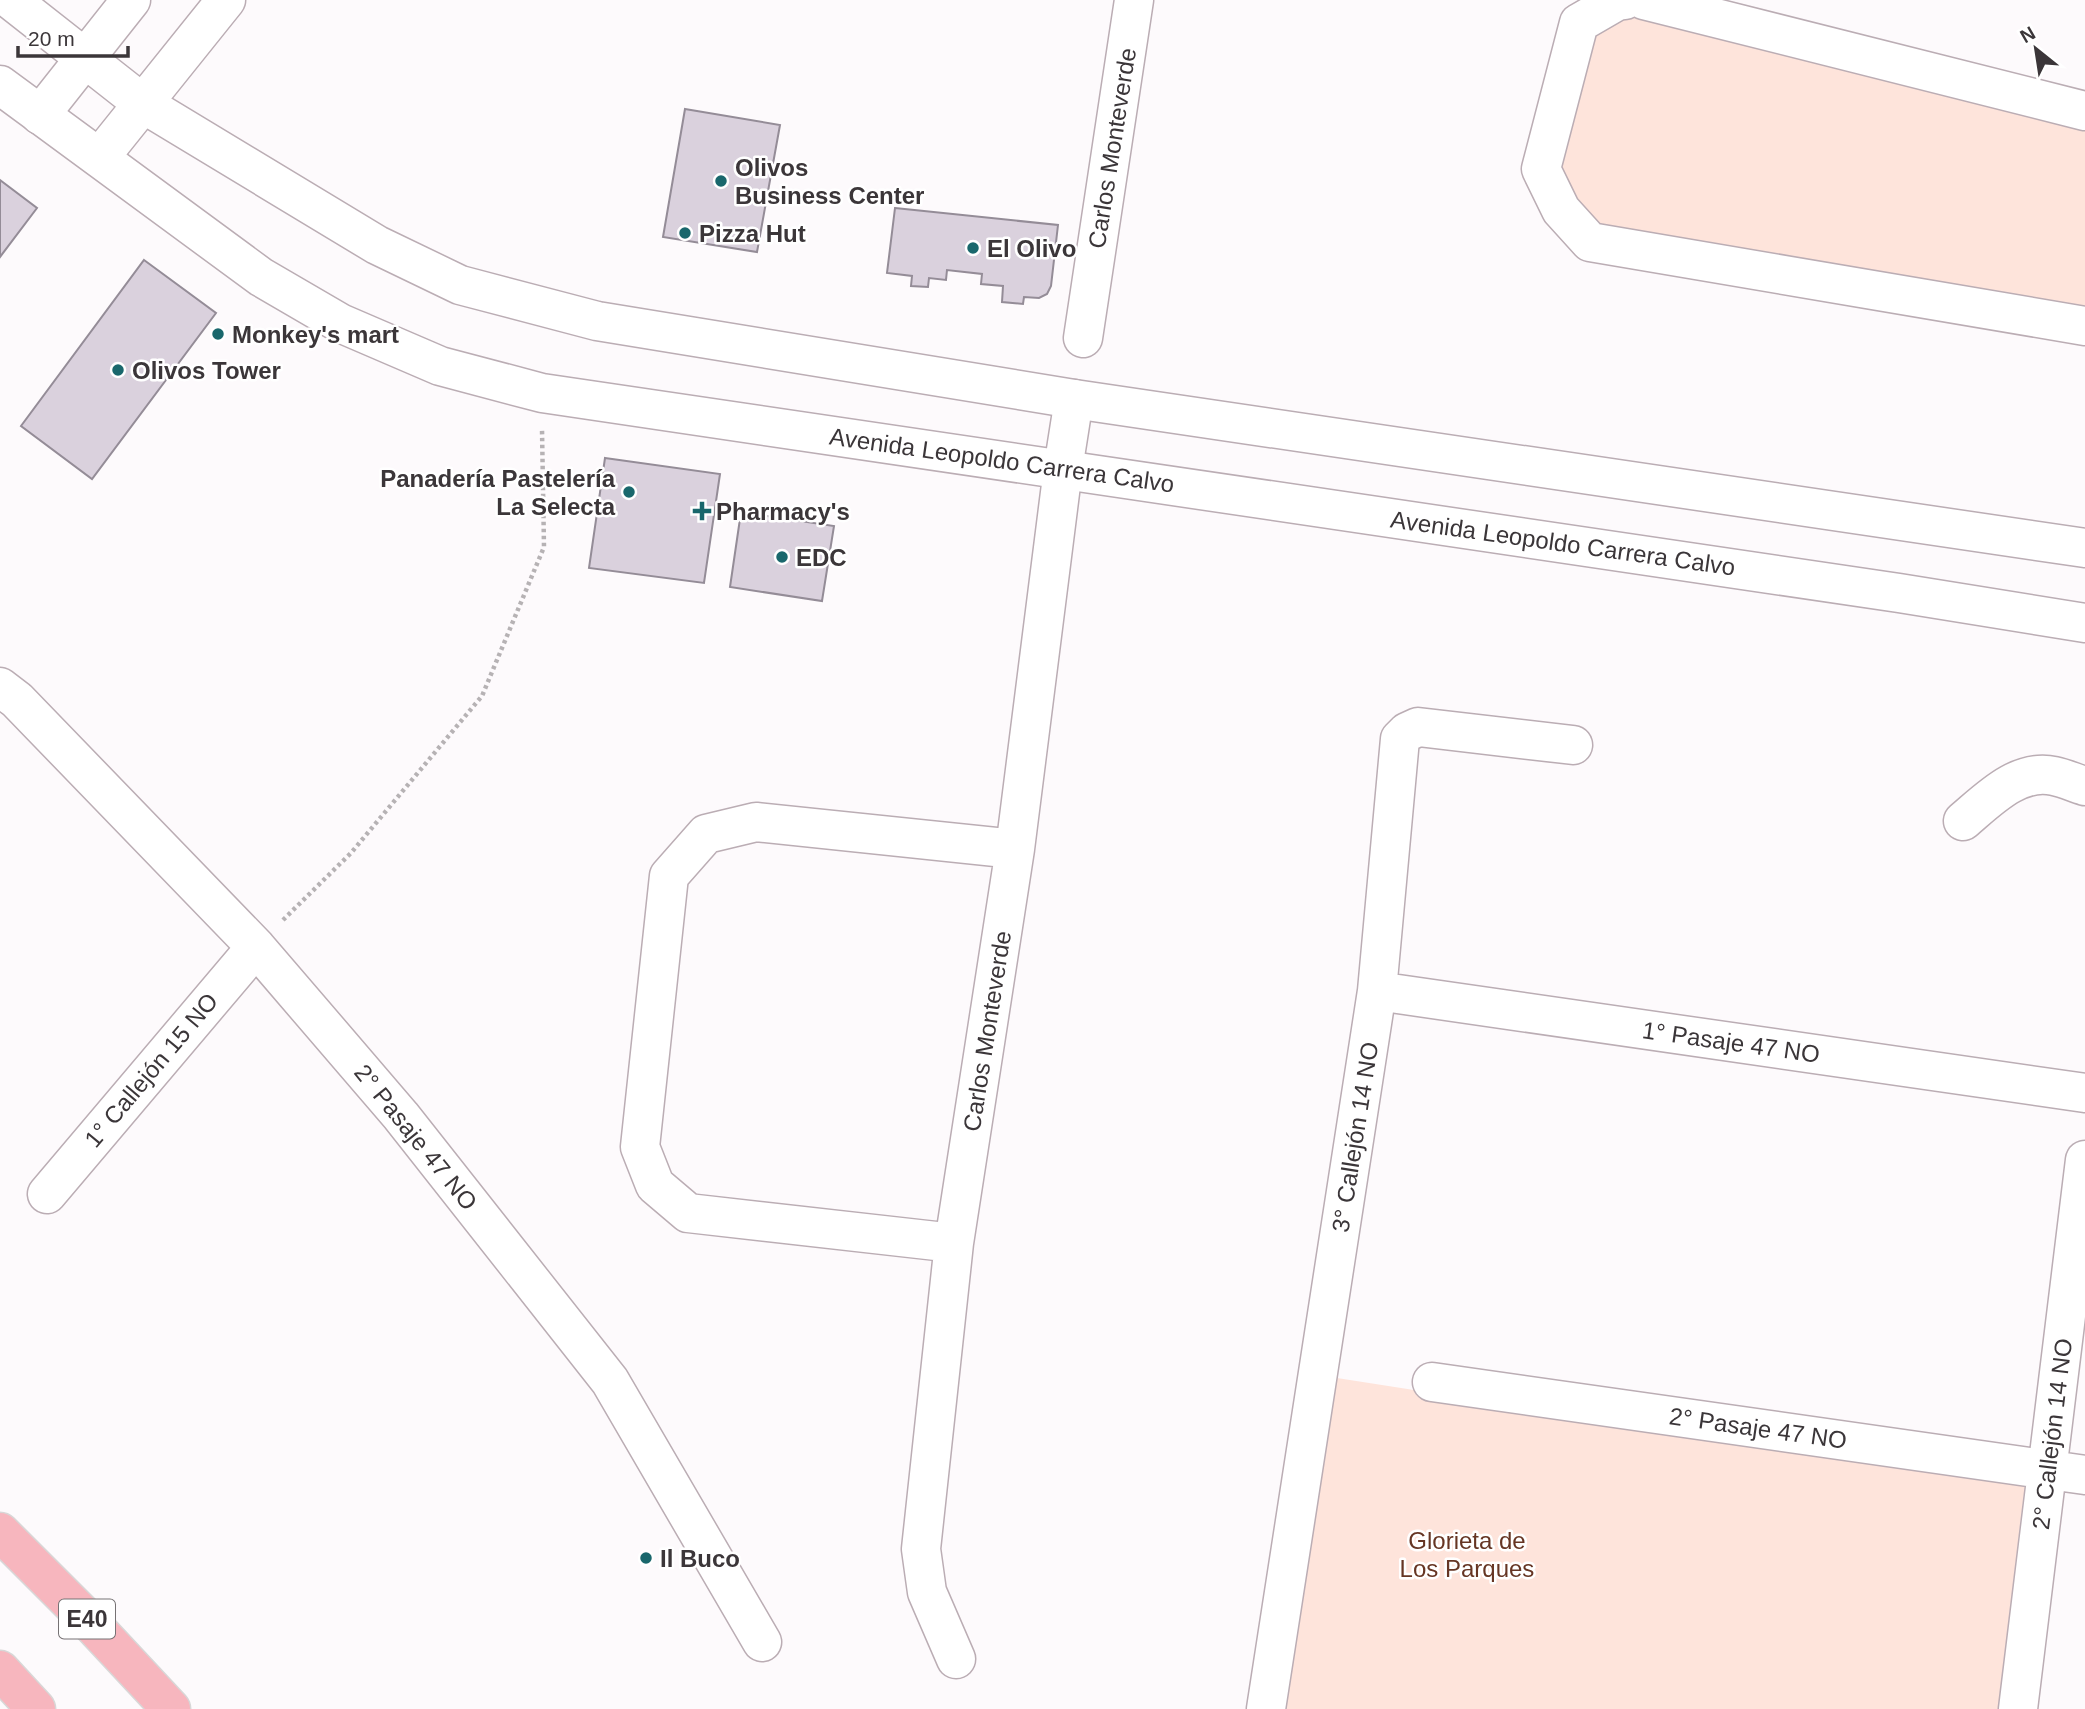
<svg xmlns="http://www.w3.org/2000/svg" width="2085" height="1709" font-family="Arial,sans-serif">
	<rect width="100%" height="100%" fill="#fdfafc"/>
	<!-- green -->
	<path fill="#fee4db" d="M1617,1l468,110v215l-495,-84 -49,-73 38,-146z
		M1337,1378l688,107 -27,224h-713z"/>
	<!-- building -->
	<path fill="#dad1dd" stroke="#948c97" stroke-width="2" d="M685,109l95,16 -23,127 -94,-15z
		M0,180l37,28 -37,49z
		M895,208l163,17 -7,61 -4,8 -8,4 -15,-1 -1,7 -21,-2 1,-16 -22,-2 1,-10 -35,-4 -1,10 -17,-2 -1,9 -17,-1 1,-10 -25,-3z
		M144,260l72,53 -124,166 -71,-53z
		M605,458l115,16 -16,109 -115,-15z
		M741,512l93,14 -12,75 -92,-14z"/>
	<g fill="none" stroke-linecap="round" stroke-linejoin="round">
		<!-- minor casing -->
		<g stroke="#bbadb4" stroke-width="41">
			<path id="minor" d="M1625,0l-8,1 -38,22 -38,146 20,41 29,32 495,84
				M1644,0l441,111
				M40,115l91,-115
				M100,157l126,-157
				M1083,338l51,-338
				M0,687l17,13 239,247 145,169 209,265 152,261
				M1963,821c25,-21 55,-53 91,-45 10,2 21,7 31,10
				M1377,991l708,102
				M47,1194l209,-247
				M954,1243l-266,-30 -33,-28 -15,-38 29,-271 37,-42 50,-12 259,27
				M1432,1382l653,93
				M956,1659l-29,-67 -6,-43 33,-306 61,-394 48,-380 11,-70
				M1266,1709l111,-718 23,-252 7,-7 11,-5 155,18
				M2018,1709l67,-549"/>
		</g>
		<!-- secondary casing -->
		<g stroke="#bbadb4" stroke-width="41">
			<path id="secondary" d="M11,0l131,103 235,142 83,40 137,36 477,78 1011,149
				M0,85l261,192 79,46 100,43 102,27 1357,200 186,30"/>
		</g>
		<!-- trunk casing -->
		<g stroke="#d8d7d7" stroke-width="41">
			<path id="trunk" d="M0,1532l87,87 84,90
				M0,1670l36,39"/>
		</g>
		<!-- path -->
		<path stroke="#b6b2b4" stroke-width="4.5" stroke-dasharray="3.5 3.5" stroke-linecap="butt" d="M283,920l68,-67 131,-157 62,-149 -2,-118"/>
		<!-- minor -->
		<use href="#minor" stroke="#fff" stroke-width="38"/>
		<!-- secondary -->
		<use href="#secondary" stroke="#fff" stroke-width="38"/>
		<!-- trunk -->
		<use href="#trunk" stroke="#f7b6be" stroke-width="38"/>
	</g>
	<!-- markers -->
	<g fill="#19676c" stroke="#fff" stroke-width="2.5">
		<circle cx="721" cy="181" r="7"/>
		<circle cx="685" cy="233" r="7"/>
		<circle cx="973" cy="248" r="7"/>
		<circle cx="218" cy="334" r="7"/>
		<circle cx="118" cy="370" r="7"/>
		<circle cx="629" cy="492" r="7"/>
		<path d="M698.5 500.5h7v7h7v7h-7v7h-7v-7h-7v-7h7z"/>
		<circle cx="782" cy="557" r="7"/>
		<circle cx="646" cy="1558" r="7"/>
	</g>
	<g text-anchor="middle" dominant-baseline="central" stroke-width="5" stroke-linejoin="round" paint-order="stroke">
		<!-- shield labels -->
		<rect fill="#fff" stroke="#767274" stroke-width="2" x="59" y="1599.5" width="56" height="39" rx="5"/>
		<g font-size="23" font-weight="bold" fill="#3b3639">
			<text x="87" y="1619">E40</text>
		</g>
		<!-- street labels -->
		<g font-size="24" fill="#3b3639" stroke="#fff">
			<text transform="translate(1112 148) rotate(-81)">Carlos Monteverde</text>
			<text transform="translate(1002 460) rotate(8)">Avenida Leopoldo Carrera Calvo</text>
			<text transform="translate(1563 543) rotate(8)">Avenida Leopoldo Carrera Calvo</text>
			<text transform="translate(987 1031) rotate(-81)">Carlos Monteverde</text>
			<text transform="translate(1731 1042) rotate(8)">1° Pasaje 47 NO</text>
			<text transform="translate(151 1070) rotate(-50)">1° Callejón 15 NO</text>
			<text transform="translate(416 1137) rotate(51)">2° Pasaje 47 NO</text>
			<text transform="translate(1355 1137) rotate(-81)">3° Callejón 14 NO</text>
			<text transform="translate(1758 1428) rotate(8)">2° Pasaje 47 NO</text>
			<text transform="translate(2052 1434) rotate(-83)">2° Callejón 14 NO</text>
		</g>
		<!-- poi labels -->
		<g font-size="24" font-weight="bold" fill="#3b3639" stroke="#fff" text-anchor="start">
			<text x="735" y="167">Olivos<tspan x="735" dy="28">Business Center</tspan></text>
			<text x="699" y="233">Pizza Hut</text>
			<text x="987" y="248">El Olivo</text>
			<text x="232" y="334">Monkey's mart</text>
			<text x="132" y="370">Olivos Tower</text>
			<text x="615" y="478" text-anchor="end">Panadería Pastelería<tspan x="615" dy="28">La Selecta</tspan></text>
			<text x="716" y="511">Pharmacy's</text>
			<text x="796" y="557">EDC</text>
			<text x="660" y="1558">Il Buco</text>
		</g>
		<!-- park labels -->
		<g font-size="24" fill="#663523" stroke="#fff">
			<text x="1467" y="1540">Glorieta de<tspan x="1467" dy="28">Los Parques</tspan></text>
		</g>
	</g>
	<!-- north arrow -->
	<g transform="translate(2036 49) rotate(330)" stroke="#ffffff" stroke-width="5" paint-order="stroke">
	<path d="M0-5L12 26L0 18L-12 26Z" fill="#3b3639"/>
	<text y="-10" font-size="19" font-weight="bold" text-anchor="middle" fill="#3b3639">N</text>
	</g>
	<!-- scale -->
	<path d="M18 46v10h110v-10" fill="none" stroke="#3b3639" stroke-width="3.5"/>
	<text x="28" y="46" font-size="21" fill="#3b3639" stroke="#ffffff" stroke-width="5" paint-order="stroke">20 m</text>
</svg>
